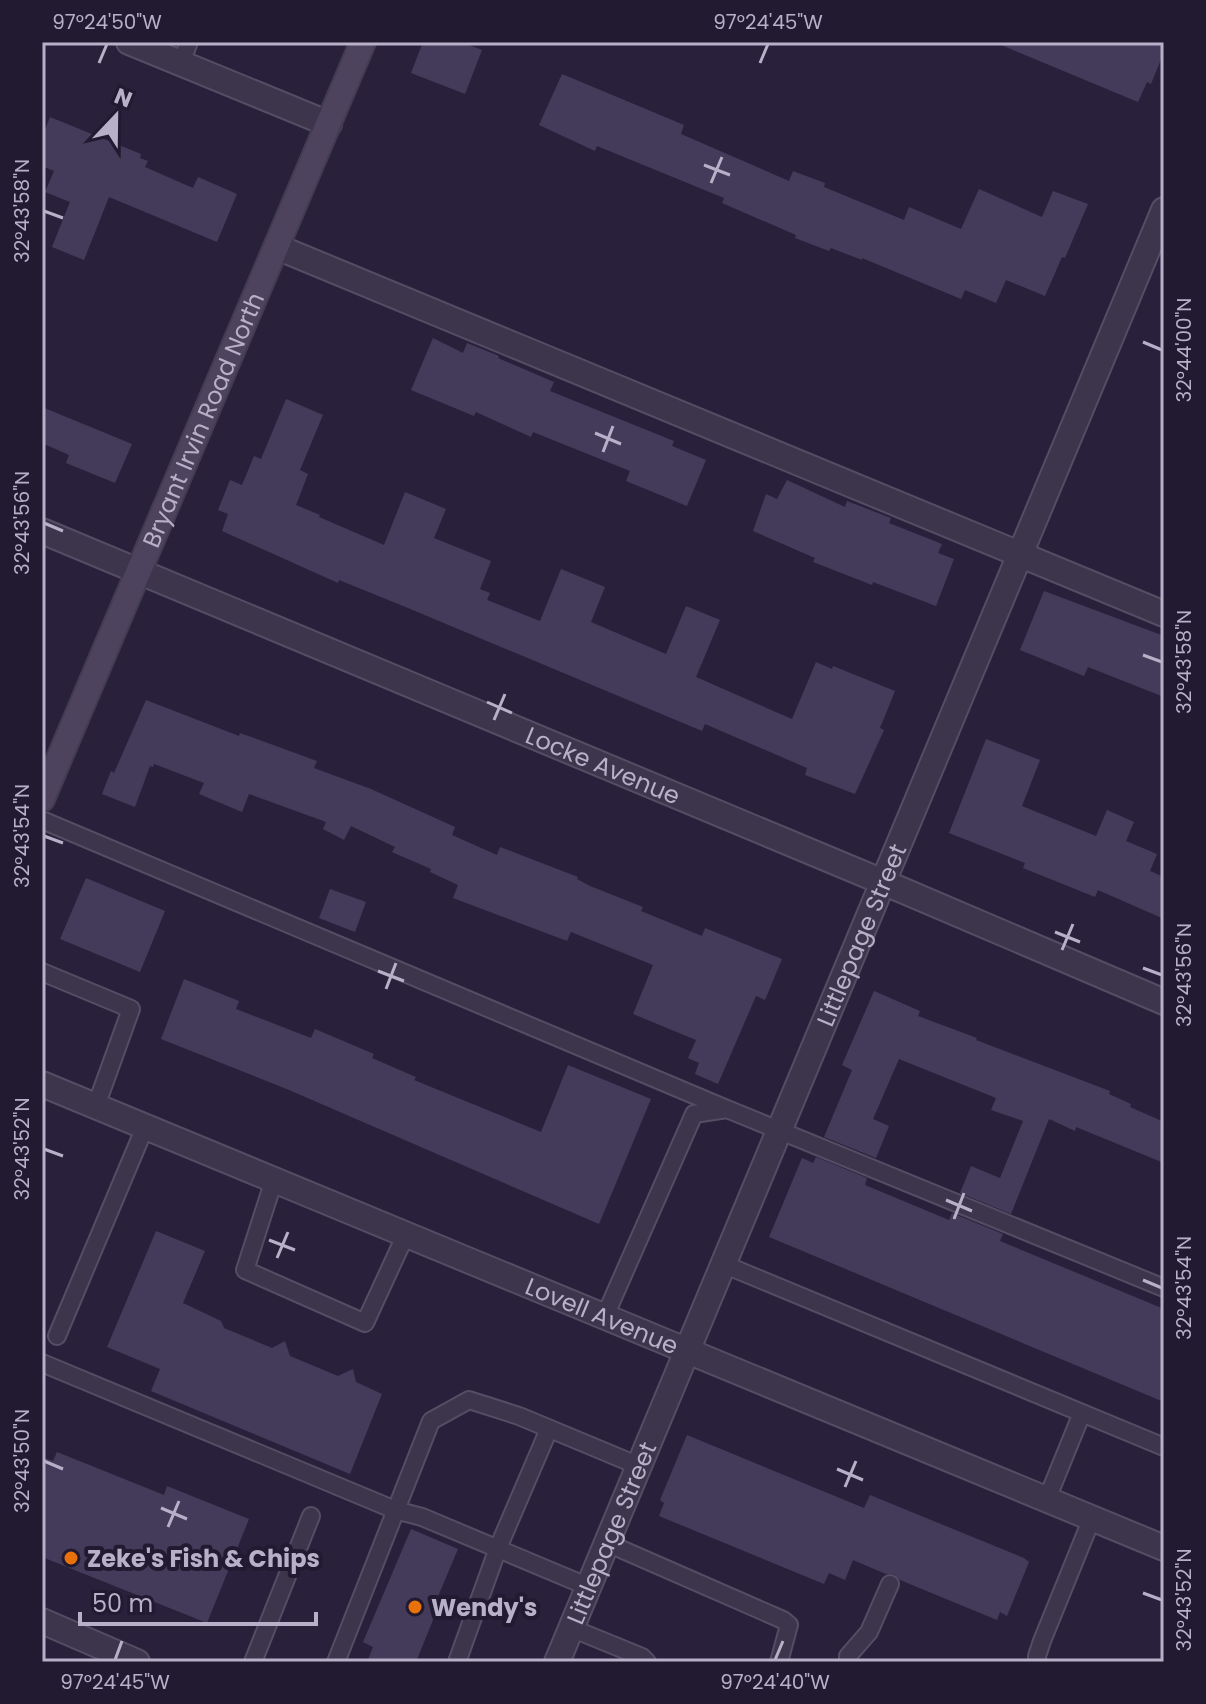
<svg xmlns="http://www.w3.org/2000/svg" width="1206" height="1704" font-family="Poppins,sans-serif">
	<rect width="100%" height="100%" fill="#29213c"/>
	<!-- building -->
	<path fill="#443b5a" d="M423,42h38l21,8 -17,44 -54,-21z
		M994,42h170v10l-13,32 -4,-2 -9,20z
		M562,74l122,51 -3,9 108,47 4,-10 32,12 -1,4 80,33 5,-13 52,22 18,-40 63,28 11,-26 35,13 -23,54 -3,-1 -17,39 -39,-16 -10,23 -31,-13 -4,9 -99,-41v2l-31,-12 -2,3 -34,-13 1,-3 -74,-32 2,-5 -127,-52 -2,5 -56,-26z
		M50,117l91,37 -1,4 8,3 -3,6 48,21 5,-11 39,17 -20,48 -108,-45 -25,63 -32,-13 18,-45 -25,-10 9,-21 -12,-5v-29z
		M433,338l30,15 4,-10 32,13 -1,2 56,24 -4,9 124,50 -2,5 34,14 -19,46 -61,-25 4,-10 -97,-39 -2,5 -55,-25 -2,4 -63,-26z
		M286,399l37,16 -23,55 8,4 -12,31 24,10 -1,2 65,28 21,-53 41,17 -12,29 57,23 -11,28 10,4 -3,7 53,21 21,-52 44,18 -14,35 75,32 20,-48 34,14 -24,57 96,42 24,-57 16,7 1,-3 62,25 -15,37 4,2 -29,64 -50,-19 2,-7 -102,-44 -3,7 -294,-123 -69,-28 -1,3 -116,-52 6,-17 -10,-4 12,-30 12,5 12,-29 7,3z
		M42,407l90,37 -17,39 -49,-20 3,-8 -27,-12z
		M787,480l58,27 2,-6 44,17 -2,5 53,21 -4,9 16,6 -18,47 -63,-24 -1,3 -59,-23 2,-4 -62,-27 13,-37 11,5z
		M1044,591l120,45v61l-76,-30 -4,9 -64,-26z
		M146,700l93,36 1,-3 77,28 -3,7 57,21 84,38 -3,8 45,20 3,-8 78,30 -1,2 13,7 53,21 -2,4 61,25 3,-8 77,31 -17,41 -9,-4 -38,88 -23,-10 4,-11 -11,-5 8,-18 -63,-26 20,-49 -82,-33 -4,9 -114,-43 5,-13 -28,-13 1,-3 -39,-17 3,-5 -44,-21 -7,14 -21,-11 3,-7 -77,-28 -7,18 -43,-18 5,-11 -50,-19 -1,3 -3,-1 -15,41 -33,-13 9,-23 3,2z
		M986,739l54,21 -18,46 74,30 11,-26 27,12 -8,19 31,13 -7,17 14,6v42l-66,-29 -3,7 -72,-29 2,-5 -76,-30z
		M86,878l79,33 -25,61 -80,-33z
		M330,889l36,13 -11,30 -36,-14z
		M184,979l55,22 -3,8 75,29 4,-9 59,25 -2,4 44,19 -2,3 127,52 27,-67 83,34 -52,125 -310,-134 -128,-51z
		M874,991l46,20 -2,5 59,22 -1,2 134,51 -1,3 22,10 -1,3 34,15v41l-88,-36 -1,4 -26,-12 -38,95 -51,-21 11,-27 29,12 23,-57 -32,-11 5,-12 -97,-39 -26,60 16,7 -13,32 -52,-21 28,-67 -10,-5z
		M816,1157l51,21 -2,7 84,35 3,-7 51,21 -3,7 164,68v93l-395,-165 33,-79 11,5z
		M156,1231l49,20 -22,52 38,18 3,7 48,20 13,-7 5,15 48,20 15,-7 3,13 26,12 -32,80 -199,-83 9,-22 -53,-22z
		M687,1435l177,73 6,-13 154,63 5,4 -22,54 -7,-4 -3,8 -97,-40 -6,-6h-8l-33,-14 -8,20 -16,-7 -5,11 -165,-68 5,-13 -4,-3z
		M57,1452l107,43 3,-9 82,33 -42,104 -165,-66v-100l11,4z
		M411,1529l47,20 -27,64 4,2 -19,47h-49l6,-15 -10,-5z"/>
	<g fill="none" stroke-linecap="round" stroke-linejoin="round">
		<!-- lane casing -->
		<g stroke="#544d64" stroke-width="20">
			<path id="lane" d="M181,63l8,-21
				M42,820l685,289
				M42,972l89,37 -35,97
				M274,1180l-29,90 120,53 41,-89
				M723,1264l441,183
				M605,1316l89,-202 33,-5 437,179
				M57,1336l88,-209
				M42,1363l353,147 27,7 167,70
				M1047,1499l35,-86
				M607,1543l176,77 6,5 -10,37
				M571,1628l71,29 5,5
				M253,1662l58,-146
				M336,1662l95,-241 38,-21 50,16 120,50
				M457,1662l41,-114 51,-119
				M848,1662v-6l21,-24 21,-48
				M1037,1662v-6l5,-15 50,-123"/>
		</g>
		<!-- street casing -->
		<g stroke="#544d64" stroke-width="28">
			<g id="street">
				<path d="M129,42l200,82"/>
				<path d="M277,247l887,367"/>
				<path id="s1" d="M42,531l841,351 281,120"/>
				<path id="s2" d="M42,1084l1122,464"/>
				<path d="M42,1621l95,41"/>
				<path id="s3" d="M557,1662l607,-1452"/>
			</g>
		</g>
		<!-- secondary casing -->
		<g stroke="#423b52" stroke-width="28">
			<g id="secondary">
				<path id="s4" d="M42,799l321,-757"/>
			</g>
		</g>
		<!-- lane -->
		<use href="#lane" stroke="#3c354c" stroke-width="16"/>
		<!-- street -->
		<use href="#street" stroke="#3c354c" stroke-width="24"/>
		<!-- secondary -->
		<use href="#secondary" stroke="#4d435f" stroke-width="24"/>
	</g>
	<!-- ticks -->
	<path fill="none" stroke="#b8b0c8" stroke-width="3" d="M99,63l8,-19M760,63l8,-19M704,165l26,10M711,183l11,-26M44,211l19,7M1143,342l19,8M595,433l26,11M603,452l10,-26M44,523l19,8M1143,655l19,7M487,702l25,11M494,720l11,-26M44,836l19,7M1055,932l25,10M1062,950l11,-26M1143,968l19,7M378,971l26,10M386,989l10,-26M44,1149l19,7M946,1200l26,11M954,1219l10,-26M269,1240l26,10M277,1258l11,-26M1143,1280l19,8M44,1461l19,8M837,1469l26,11M845,1487l11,-26M161,1508l26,11M168,1527l11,-26M1143,1593l19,7M115,1660l7,-19M775,1660l8,-19"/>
	<!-- markers -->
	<g fill="#e8710a" stroke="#211a31" stroke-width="3">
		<circle cx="71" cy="1558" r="8"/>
		<circle cx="415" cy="1607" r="8"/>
	</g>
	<g text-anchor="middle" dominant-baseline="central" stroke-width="8" stroke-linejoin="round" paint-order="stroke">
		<!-- street labels -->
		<g font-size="24" fill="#b8b0c8" stroke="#211a31">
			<text stroke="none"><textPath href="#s4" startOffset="412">Bryant Irvin Road North</textPath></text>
			<text stroke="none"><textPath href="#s1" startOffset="608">Locke Avenue</textPath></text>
			<text stroke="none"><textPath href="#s3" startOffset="788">Littlepage Street</textPath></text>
			<text stroke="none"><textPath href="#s2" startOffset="606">Lovell Avenue</textPath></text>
			<text stroke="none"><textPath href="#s3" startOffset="140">Littlepage Street</textPath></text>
		</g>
		<!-- poi labels -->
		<g font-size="24" font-weight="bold" fill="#b8b0c8" stroke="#211a31" text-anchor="start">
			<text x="87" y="1558">Zeke's Fish &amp; Chips</text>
			<text x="431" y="1607">Wendy's</text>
		</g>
	</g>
	<!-- border -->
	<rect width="1206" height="1704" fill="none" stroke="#211a31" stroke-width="88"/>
	<!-- north arrow -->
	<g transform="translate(116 116) rotate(22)" stroke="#211a31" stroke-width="6" paint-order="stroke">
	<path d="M0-6L14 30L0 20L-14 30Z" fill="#b8b0c8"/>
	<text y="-12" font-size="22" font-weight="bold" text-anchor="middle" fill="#b8b0c8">N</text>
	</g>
	<!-- scale -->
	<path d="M80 1612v12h236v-12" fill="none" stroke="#b8b0c8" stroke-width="4"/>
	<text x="92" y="1612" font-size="24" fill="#b8b0c8" stroke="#211a31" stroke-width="6" paint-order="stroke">50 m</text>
	<rect x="44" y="44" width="1118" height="1616" fill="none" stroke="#b8b0c8" stroke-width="3"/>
	<g font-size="20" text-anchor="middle" fill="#b8b0c8">
		<text x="107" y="29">97°24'50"W</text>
		<text x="768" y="29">97°24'45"W</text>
		<text transform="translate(22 211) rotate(-90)" y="7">32°43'58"N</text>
		<text transform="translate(1184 350) rotate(-90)" y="7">32°44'00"N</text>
		<text transform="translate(22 523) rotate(-90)" y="7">32°43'56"N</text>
		<text transform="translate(1184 662) rotate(-90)" y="7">32°43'58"N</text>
		<text transform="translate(22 836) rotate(-90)" y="7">32°43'54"N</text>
		<text transform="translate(1184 975) rotate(-90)" y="7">32°43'56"N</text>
		<text transform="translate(22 1149) rotate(-90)" y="7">32°43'52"N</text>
		<text transform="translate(1184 1288) rotate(-90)" y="7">32°43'54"N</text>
		<text transform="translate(22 1461) rotate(-90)" y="7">32°43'50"N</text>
		<text transform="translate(1184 1600) rotate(-90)" y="7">32°43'52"N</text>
		<text x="115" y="1689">97°24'45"W</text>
		<text x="775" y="1689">97°24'40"W</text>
	</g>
</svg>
